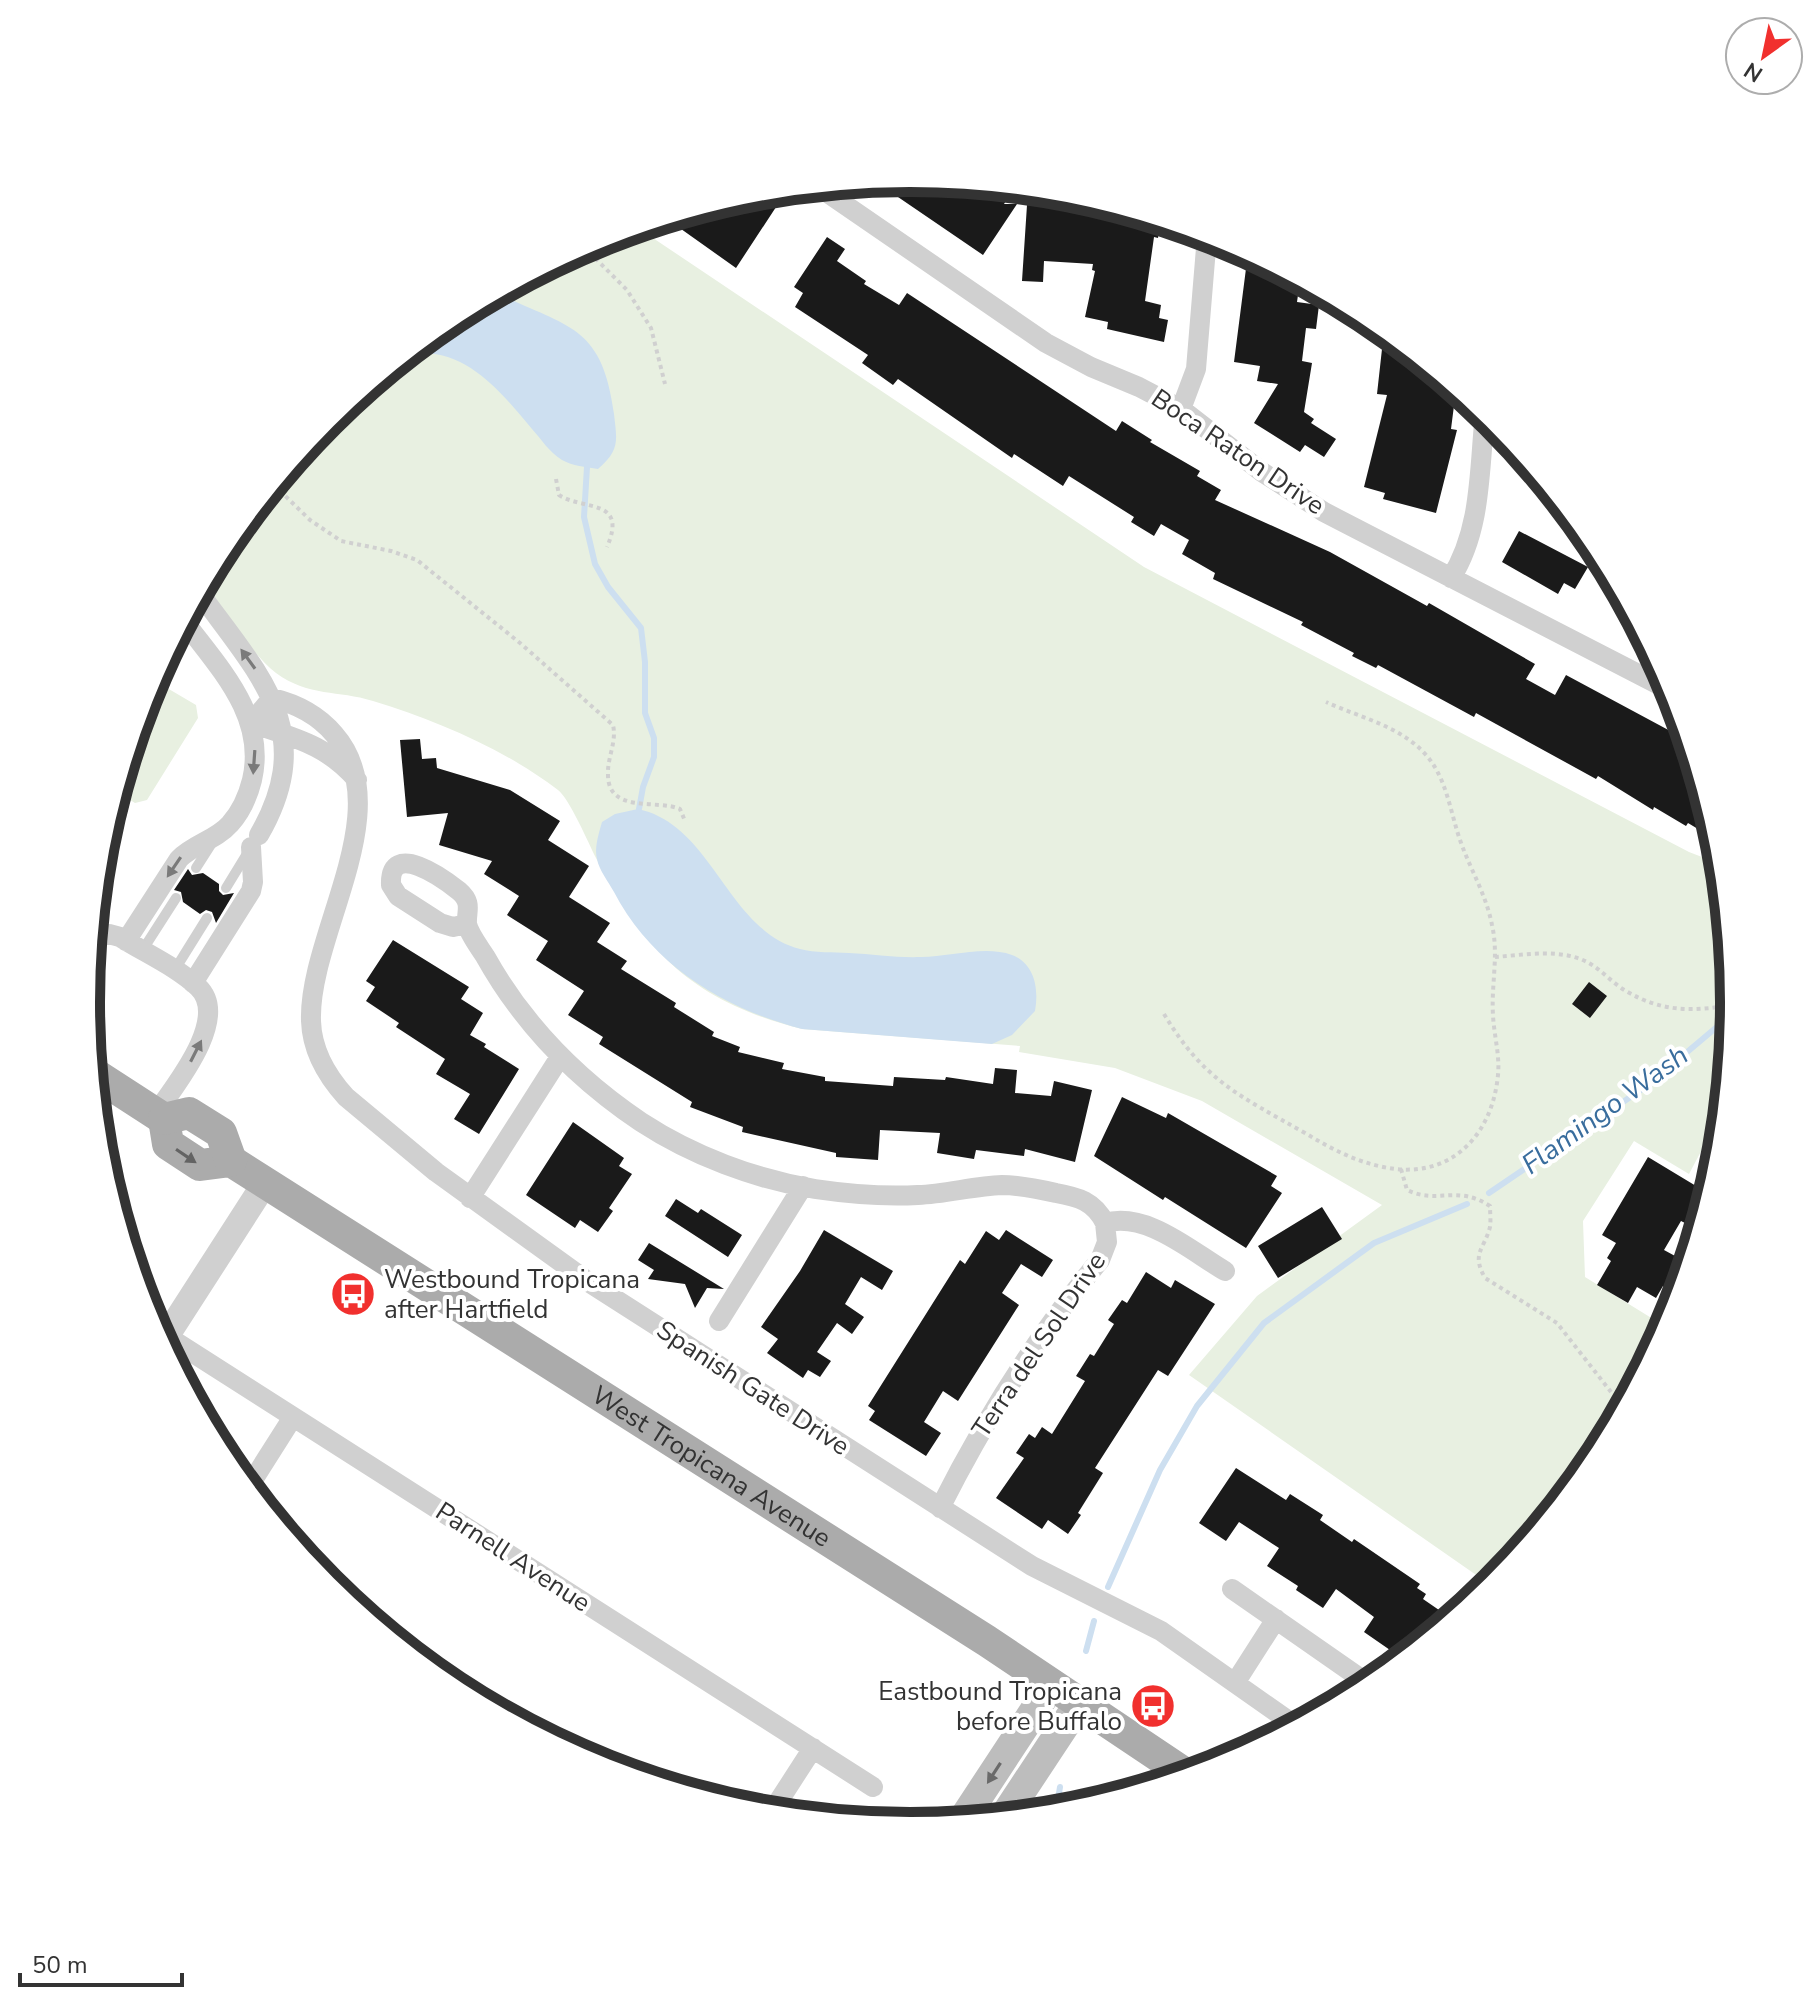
<svg xmlns="http://www.w3.org/2000/svg" width="1820" height="2005" font-family="'Nunito Sans',sans-serif">
	<rect width="100%" height="100%" fill="#fff"/>
	<!-- green -->
	<path fill="#e8f0e1" d="M638,228l506,339 545,285 31,12 14,139 -10,105 -35,66 -55,-33 -51,80 2,56 81,50 -71,134 -103,125 -303,-211 68,-79 125,-91 -180,-104 -87,-33 -96,-16 1,-6 -218,-17c-107,-27 -156,-75 -206,-171 -7,-14 -27,-60 -38,-68 -54,-41 -120,-69 -185,-89 -35,-11 -64,-4 -97,-28 -25,-19 -52,-64 -72,-90l21,-39 103,-124 125,-103 142,-76z
		M162,685l34,20 2,13 -51,82 -12,3 -18,-11 31,-102z"/>
	<!-- water -->
	<path fill="#cddff0" d="M497,293c71,35 105,31 117,121 3,27 6,36 -16,55 -13,-2 -25,-3 -36,-9 -13,-8 -20,-20 -30,-31 -32,-38 -69,-85 -125,-74l46,-38z
		M638,809c75,16 89,121 162,140 15,4 33,3 49,4 24,1 48,5 72,4 28,0 64,-12 91,-2 23,9 27,34 23,56l-23,24 -20,9 -190,-15c-78,-20 -150,-64 -188,-137 -6,-11 -15,-22 -17,-33 -3,-11 2,-26 5,-37l13,-8z"/>
	<g fill="none" stroke-linecap="round" stroke-linejoin="round">
		<!-- stream -->
		<path stroke="#cddff0" stroke-width="6" d="M587,467l-3,50 11,47 13,23 33,41 4,34v51l9,25v19l-11,30 -4,22
			M1489,1193l159,-108 70,-59
			M1108,1587l52,-117 37,-64 67,-83 110,-80 93,-39
			M1086,1651l8,-30
			M1056,1812l4,-25"/>
	</g>
	<!-- building -->
	<path fill="#1a1a1a" d="M910,178l104,11 -10,15h13l-34,51 -107,-73z
		M761,193l17,11 -42,64 -69,-49 83,-25z
		M1086,199l74,23 -2,16 -4,-1 -9,64 16,4 -2,13 9,2 -4,22 -57,-13 1,-7 -23,-5 10,-46 -3,-1 1,-6 -49,-3 -1,21 -21,-1 5,-76 58,4z
		M827,237l18,12 -8,12 29,20 -2,3 35,21 8,-12 209,138 6,-10 30,19 -2,2 50,29 -3,5 24,14 -6,10 115,52 97,54 2,-3 106,61 -9,15 29,16 11,-20 121,65 31,101 -30,-18 -2,3 -32,-19 -1,3 -55,-34 -2,3 -120,-66 -2,4 -96,-52 -2,3 -24,-12 2,-3 -53,-28 2,-3 -90,-43 2,-6 -33,-19 7,-14 -28,-16 -7,12 -23,-14 3,-5 -65,-41 -6,10 -49,-32 -2,4 -114,-79 -5,6 -31,-22 6,-8 -73,-48 8,-14 -9,-6z
		M1248,253l52,28 -3,21 22,3 -3,24 -10,-1 -4,33 10,2 -8,49 10,7 -3,4 25,16 -12,18 -19,-12 -5,7 -46,-29 24,-39 -21,-3 3,-15 -26,-4z
		M1384,331l72,59 -5,39 6,1 -21,83 -53,-14 2,-6 -21,-6 23,-92 -10,-1z
		M1519,531l69,36 -13,22 -11,-6 -6,11 -56,-32z
		M420,739l2,20 14,-1 1,10 73,22 50,31 -12,19 41,26 -20,31 41,26 -13,19 30,19 -6,8 55,34 -2,4 40,25 -2,4 28,11 -2,5 46,11 -2,6 43,8v4l68,5 1,-9 51,3 1,-3 47,7 2,-16 22,2 -2,23 36,3 3,-15 38,9 -17,72 -50,-13 -1,7 -48,-6 -2,9 -37,-6 3,-20 -60,-3 -2,30 -42,-3v-4l-94,-21 1,-5 -53,-20 2,-5 -93,-58 4,-7 -35,-22 16,-24 -48,-31 12,-19 -41,-26 12,-19 -35,-22 8,-13 -53,-16 9,-32 -41,4 -7,-77z
		M188,869l4,6 11,-2 16,11v7l4,4 11,-2 -18,30 -4,-11 -6,-2 -6,4 -17,-12 -2,-10 -7,-2z
		M393,940l76,47 -8,12 22,14 -13,22 16,9 -2,3 35,22 -40,65 -25,-15 16,-25 -34,-20 9,-15 -49,-32 3,-4 -33,-22 9,-14 -9,-6z
		M1589,982l18,14 -17,22 -18,-14z
		M1122,1097l44,21 2,-5 109,63 -6,10 11,7 -36,55 -81,-51 -2,3 -69,-44z
		M573,1122l51,36 -5,8 13,8 -23,34 4,3 -15,21 -18,-12 -5,8 -49,-33z
		M1648,1157l58,35 -19,32 -6,-3 -17,29 24,13 -13,31 -12,-8 -7,12 -19,-11 -9,16 -31,-18 14,-24 -4,-3 9,-15 -14,-8z
		M676,1199l22,14 3,-4 41,26 -14,22 -63,-41z
		M1322,1207l20,32 -64,39 -20,-32z
		M824,1230l69,41 -11,19 -21,-13 -16,27 19,13 -12,17 -15,-11 -20,29 14,9 -11,16 -12,-7 -5,8 -36,-25 11,-14 -17,-12 39,-56z
		M1006,1230l47,30 -11,17 -21,-13 -19,29 17,12 -61,96 -15,-10 -19,31 17,11 -15,23 -57,-36 6,-9 -7,-5 92,-146 5,4 21,-33 13,9z
		M649,1243l62,38 13,8 -17,-1 -12,20 -10,-24 -37,-5 6,-9 -16,-10z
		M1146,1272l25,16 4,-8 40,24 -47,72 -10,-6 -63,98 8,5 -25,40 3,2 -13,19 -20,-14 -6,9 -46,-31 28,-40 -8,-5 13,-19 6,4 7,-11 10,7 33,-53 -9,-5 14,-22 4,2 20,-32 -6,-4 14,-20 5,3z
		M1236,1468l50,32 4,-6 33,21 -3,5 32,22 2,-3 66,45 -3,4 9,6 -3,5 29,20 -49,40 -39,-27 10,-15 -38,-28 -13,19 -27,-18 2,-4 -31,-20 12,-18 -40,-26 -13,19 -27,-18z"/>
	<g fill="none" stroke-linecap="round" stroke-linejoin="round">
		<!-- path -->
		<path stroke="#d0d0d0" stroke-width="4" stroke-dasharray="4 4" stroke-linecap="butt" d="M584,247l43,43 24,38 14,56
			M556,479l3,16c25,16 69,3 48,52
			M274,485l36,35 31,21 50,10 26,9 103,83 93,82c4,17 -6,33 -5,50 0,39 50,24 72,34l5,12
			M1495,957c29,-2 65,-9 92,5 14,7 25,21 39,29 37,22 67,20 108,14
			M1164,1014c40,67 76,82 141,119 25,15 49,28 78,34 65,14 109,-29 115,-92 2,-20 -4,-39 -5,-60 -2,-30 6,-60 -1,-90 -6,-31 -22,-56 -32,-85 -10,-29 -13,-60 -33,-84 -26,-30 -66,-38 -101,-54
			M1401,1169l6,21c31,15 49,-6 83,16 0,7 1,15 0,21 -6,23 -19,26 -5,51l72,45 54,69"/>
		<!-- service -->
		<path stroke="#d0d0d0" stroke-width="10" d="M196,868l16,-25
			M226,888l22,-36
			M142,951l34,-53
			M174,971l33,-53"/>
		<!-- minor -->
		<path stroke="#d0d0d0" stroke-width="20" d="M819,187l227,156 45,24 48,20 42,22 81,63 62,40 349,180
			M1181,409l15,-40 11,-133
			M1451,578c31,-49 28,-109 34,-165
			M199,592c60,83 120,139 60,243
			M357,780c-31,-36 -63,-42 -106,-57l21,-25c25,6 46,17 62,36 66,75 -26,201 -23,287 1,30 15,54 35,76l90,75 154,111 442,283 129,65 135,95
			M467,924l-14,3 -13,-4 -42,-27 -7,-11c-2,-46 53,-6 68,6 14,12 7,20 8,33 2,10 13,24 18,32 38,68 92,123 156,166 52,34 114,57 174,67 34,5 69,8 103,6 28,-1 56,-9 84,-10 18,0 36,4 54,8 22,4 38,8 49,30 41,-12 86,28 120,48
			M92,937l17,-3 11,3c25,16 57,30 78,50 33,31 -24,100 -42,126
			M126,941l53,-82c14,-15 37,-19 51,-35 11,-12 18,-28 22,-44 15,-64 -33,-112 -68,-159
			M193,983l58,-92 2,-9 -2,-35
			M470,1198l90,-141
			M719,1321l84,-135
			M154,1328l719,459
			M248,1488l45,-71
			M940,1508c45,-89 96,-171 160,-248l7,-18 -2,-19
			M1232,1589l138,96
			M1235,1683l41,-64
			M771,1813l42,-65"/>
		<!-- tertiary -->
		<path stroke="#d0d0d0" stroke-width="26" d="M162,1343l103,-160"/>
		<!-- secondary -->
		<path stroke="#bdbdbd" stroke-width="30" d="M1004,1817l76,-115
			M962,1821l90,-137"/>
		<!-- primary -->
		<g stroke="#ababab" stroke-width="32">
			<path d="M93,1073l71,46"/>
			<path id="s1" d="M164,1119l4,25 32,21 31,-4 756,480 200,134"/>
			<path d="M164,1119l25,-6 32,20 10,28"/>
		</g>
	</g>
	<!-- one-way arrows -->
	<defs><path id="oneway-solid" d="M-6-.8H1V-3.2L6.5 0L1 3.2V.8H-6Z" transform="scale(2)"/></defs>
	<g fill="#7a7a7a">
		<use href="#oneway-solid" transform="translate(248 659) rotate(-126)"/>
		<use href="#oneway-solid" transform="translate(254 762) rotate(94)"/>
		<use href="#oneway-solid" transform="translate(174 867) rotate(124)"/>
		<use href="#oneway-solid" transform="translate(196 1051) rotate(-63)"/>
	</g>
	<use fill="#636363" href="#oneway-solid" transform="translate(186 1156) rotate(34)"/>
	<use fill="#6a6a6a" href="#oneway-solid" transform="translate(994 1773) rotate(123)"/>
	<!-- icons -->
	<defs>
		<g id="bus-disc" transform="scale(2.3)"><circle r="9.5" fill="#f1302e" stroke="#fff"/><path d="M-5-6H5V4H4V6H2V4H-2V6H-4V4H-5ZM-3.5-4V0h7V-4ZM-3.5 1.2v1.5H-2V1.2ZM2 1.2v1.5H3.5V1.2Z" fill="#fff"/></g>
	</defs>
	<g fill-rule="evenodd">
		<use href="#bus-disc" x="353" y="1294"/>
		<use href="#bus-disc" x="1153" y="1706"/>
	</g>
	<g text-anchor="middle" dominant-baseline="central" stroke-width="8" stroke-linejoin="round" paint-order="stroke">
		<!-- street labels -->
		<g font-size="26" fill="#333" stroke="#fff">
			<text transform="translate(1238 452) rotate(34)">Boca Raton Drive</text>
			<text transform="translate(1039 1345) rotate(-56)">Terra del Sol Drive</text>
			<text transform="translate(753 1388) rotate(33)">Spanish Gate Drive</text>
			<text stroke="none"><textPath href="#s1" startOffset="664">West Tropicana Avenue</textPath></text>
			<text transform="translate(513 1557) rotate(33)">Parnell Avenue</text>
		</g>
		<!-- poi labels -->
		<g font-size="26" fill="#333" stroke="#fff" text-anchor="start">
			<text x="384" y="1279">Westbound Tropicana<tspan x="384" dy="30">after Hartfield</tspan></text>
			<text x="1122" y="1691" text-anchor="end">Eastbound Tropicana<tspan x="1122" dy="30">before Buffalo</tspan></text>
		</g>
		<!-- water labels -->
		<g font-size="28" font-style="italic" fill="#396d9d" stroke="#fff">
			<text transform="translate(1605 1110) rotate(-36)">Flamingo Wash</text>
		</g>
	</g>
	<!-- crop -->
	<path d="M0 0H1820V2005H0ZM100 1002a810 810 0 1 1 1620 0a810 810 0 1 1-1620 0Z" fill="#fff" fill-rule="evenodd"/>
	<path fill="none" stroke="#333" stroke-width="10" d="M100 1002a810 810 0 1 1 1620 0a810 810 0 1 1-1620 0Z"/>
	<!-- north arrow -->
	<g transform="translate(1764 56) rotate(213)"><circle r="38" fill="#ffffff" stroke="#adadad" stroke-width="2"/>
	<path d="M0-6L14 30L0 20L-14 30Z" fill="#f1302e"/>
	<text y="-12" font-size="22" font-weight="bold" text-anchor="middle" fill="#333333">N</text>
	</g>
	<!-- scale -->
	<path d="M20 1973v12h162v-12" fill="none" stroke="#333333" stroke-width="4"/>
	<text x="32" y="1973" font-size="24" fill="#333333" stroke="#ffffff" stroke-width="6" paint-order="stroke">50 m</text>
</svg>
